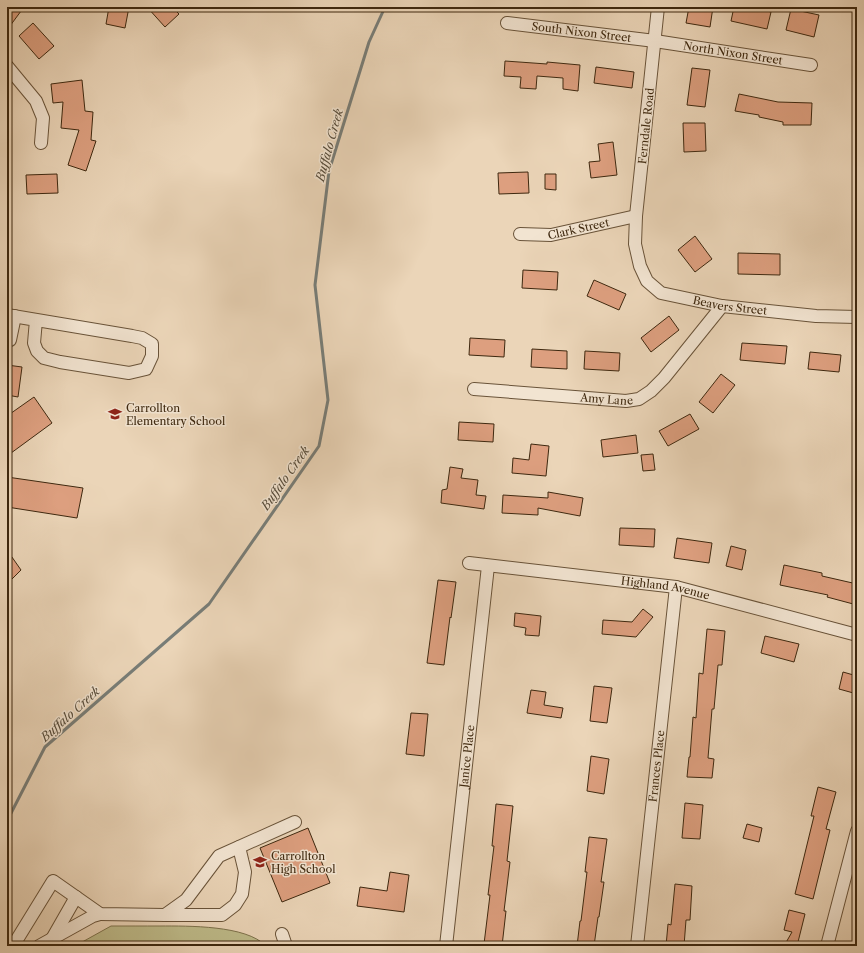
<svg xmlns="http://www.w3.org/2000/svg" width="864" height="953" font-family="'Libre Caslon Text',serif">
	<rect width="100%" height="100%" fill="#ebd5b8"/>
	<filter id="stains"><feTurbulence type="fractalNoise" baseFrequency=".005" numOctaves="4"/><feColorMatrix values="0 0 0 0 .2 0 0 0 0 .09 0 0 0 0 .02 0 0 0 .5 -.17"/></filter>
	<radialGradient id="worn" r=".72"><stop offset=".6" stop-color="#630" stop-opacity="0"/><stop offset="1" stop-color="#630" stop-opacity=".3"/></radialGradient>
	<!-- green -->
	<path fill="#bebb8a" stroke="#7e724c" d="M111,926c16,0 32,0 49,0 28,0 86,-1 106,20h-191z"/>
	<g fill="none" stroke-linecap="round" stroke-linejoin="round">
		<!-- stream -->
		<path stroke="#787d77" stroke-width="3" d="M7,821l38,-74 164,-143 110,-158 9,-46 -13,-115 14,-114 40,-129 16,-35"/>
	</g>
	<!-- building -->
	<path fill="#dd9f7f" stroke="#3e280f" d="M7,7h17l-17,23z
		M109,7h20l-4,21 -19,-4z
		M147,7h25l7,7 -14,13z
		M689,7h24l-3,20 -24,-4z
		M734,7h16l21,5 -4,17 -36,-8z
		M791,9l28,6 -5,22 -28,-7z
		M33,23l21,23 -15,13 -20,-23z
		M505,61l42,3v-2l33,3 -2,26 -15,-2v-11l-26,-2 -1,13 -16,-1 1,-11 -17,-1z
		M596,67l38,5 -2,16 -38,-5z
		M692,68l18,2 -5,37 -18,-2z
		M82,80l3,31 8,1 -2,28 5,1 -10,30 -18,-6 11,-35 -18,-2 2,-26 -10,1 -2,-19z
		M739,94l39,8 34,1 -1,22h-28v-3l-24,-5v-2l-24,-4z
		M683,123h22l1,28 -22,1z
		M613,142l4,33 -26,3 -2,-16 11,-1 -2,-17z
		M528,172l1,21 -30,1 -1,-21z
		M57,174l1,19 -31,1 -1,-19z
		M545,174h11v16l-11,-1z
		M695,236l17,23 -17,13 -17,-22z
		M738,253l42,1v21l-42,-1z
		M523,270l35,2 -1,18 -35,-2z
		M594,280l32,14 -7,16 -32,-14z
		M669,316l10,14 -28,22 -10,-14z
		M470,338l35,2 -1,17 -35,-2z
		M742,343l45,3 -2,18 -45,-4z
		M532,349l35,2v18l-36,-2z
		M585,351l35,2 -1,18 -35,-2z
		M810,352l31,3 -2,17 -31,-3z
		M7,365l15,2 -4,30 -11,-2z
		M721,374l14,11 -22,28 -14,-11z
		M34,397l18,26 -45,33v-40z
		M690,414l9,15 -31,17 -9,-15z
		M459,422l35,2 -1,18 -35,-2z
		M636,435l2,18 -35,4 -2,-17z
		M531,444l18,2 -3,30 -34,-3 1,-15 16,2z
		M653,454l2,16 -12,1 -2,-16z
		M450,467l13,2 -2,9 17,2 -2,15 10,1 -2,13 -43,-6 1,-13 5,-1z
		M7,477l76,11 -6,30 -70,-11z
		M548,492l35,6 -3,18 -42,-8v7l-36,-2 1,-18 45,3z
		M620,528l35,1 -1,18 -35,-2z
		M677,538l35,5 -3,20 -35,-5z
		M731,546l15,4 -4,20 -16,-4z
		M7,550l14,20 -14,14z
		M784,565l38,8v3l35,8v21l-30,-8 1,-2 -48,-10z
		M438,580l18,2 -5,36 -1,-1 -6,48 -17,-2z
		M643,609l10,8 -17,20 -34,-3 1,-14 29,2z
		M515,613l26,3 -2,20 -14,-1 1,-7 -12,-2z
		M707,629l18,2 -3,34h-4l-4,44h-2l-4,49 6,1 -2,19 -25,-1 2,-20h1l3,-40 3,1 3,-45 4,1z
		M765,636l34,8 -5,18 -33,-9z
		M843,672l14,4v18l-18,-5z
		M594,686l18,2 -5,35 -17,-2z
		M531,690l15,2 -2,13 19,3 -2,10 -34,-5z
		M411,713l17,1 -4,42 -18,-2z
		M591,756l18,3 -5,35 -17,-3z
		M818,787l18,5 -10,37 4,1 -17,69 -18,-5 19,-78h-3z
		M685,803l18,2 -3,34 -18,-1z
		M496,804l17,2 -6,55 3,1 -6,49h2l-4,35 -18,-2 6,-49h-2l6,-49h-2z
		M747,824l15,4 -3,14 -16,-4z
		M308,828l22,55 -48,19 -22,-54z
		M589,837l18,2 -6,43h3l-5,35h-1l-4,29h-17l3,-25h1l6,-49h-2z
		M390,872l19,3 -5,37 -47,-6 3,-19 27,4z
		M675,884l17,2 -2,34h-4l-2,26h-18l2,-22 3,1z
		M789,910l16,4 -8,32h-13l8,-14 -8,-2z"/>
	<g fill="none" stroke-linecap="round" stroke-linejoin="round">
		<!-- minor casing -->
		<g stroke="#695339" stroke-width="14">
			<g id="minor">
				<path id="s1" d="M658,7l-22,209 -1,28 5,22 7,15 14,12 61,13 94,10 41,1"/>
				<path id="s2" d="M507,23l148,18 156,24"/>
				<path d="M7,66l29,35 7,17 -2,25"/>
				<path id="s3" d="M520,234l31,1 85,-19"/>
				<path d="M7,315l125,21 10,2 10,6v12l-6,13 -17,4 -69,-11 -16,-4 -7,-7 -3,-8 2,-23"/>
				<path d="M7,341l3,-1 5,-24"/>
				<path id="s4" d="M474,389l152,12 13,-2 12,-8 13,-13 58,-72"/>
				<path id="s5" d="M469,563l207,24 181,48"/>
				<path d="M165,915h57l13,-10 7,-11 3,-22 -6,-25"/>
				<path d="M282,934l4,12"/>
				<path d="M52,939l24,-42"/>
				<path d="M13,946l40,-65 47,33 65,1 21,-15 33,-44 76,-34"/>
				<path d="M39,946l54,-30 7,-2"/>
				<path id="s6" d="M446,946l42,-380"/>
				<path id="s7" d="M637,946l39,-359"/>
				<path d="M827,946l30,-115"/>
			</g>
		</g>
		<!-- minor -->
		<use href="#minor" stroke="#f2e4d1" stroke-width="12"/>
	</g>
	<!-- icons -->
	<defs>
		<g id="school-bare" transform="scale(1.08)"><path d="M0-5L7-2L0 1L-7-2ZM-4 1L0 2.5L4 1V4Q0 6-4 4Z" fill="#8f2418" stroke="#f2e4d1" stroke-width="2.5" paint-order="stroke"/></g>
	</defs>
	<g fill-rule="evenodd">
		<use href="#school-bare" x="115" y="414"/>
		<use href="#school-bare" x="260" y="862"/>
	</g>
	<g text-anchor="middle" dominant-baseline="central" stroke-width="3" stroke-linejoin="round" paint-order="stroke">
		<!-- street labels -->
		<g font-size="11" fill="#3e280f" stroke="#f2e4d1">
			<text stroke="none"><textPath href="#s2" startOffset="75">South Nixon Street</textPath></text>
			<text stroke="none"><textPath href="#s2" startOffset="228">North Nixon Street</textPath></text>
			<text transform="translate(646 126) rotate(-84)">Ferndale Road</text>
			<text stroke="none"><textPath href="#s3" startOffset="59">Clark Street</textPath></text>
			<text stroke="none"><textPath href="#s1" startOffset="366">Beavers Street</textPath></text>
			<text stroke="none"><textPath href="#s4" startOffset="133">Amy Lane</textPath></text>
			<text stroke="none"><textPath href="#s5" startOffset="198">Highland Avenue</textPath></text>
			<text stroke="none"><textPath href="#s6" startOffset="191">Janice Place</textPath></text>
			<text stroke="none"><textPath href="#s7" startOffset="181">Frances Place</textPath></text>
		</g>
		<!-- poi labels -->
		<g font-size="11" fill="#3e280f" stroke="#f2e4d1" text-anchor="start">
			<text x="126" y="408">Carrollton<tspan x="126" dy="13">Elementary School</tspan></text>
			<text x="271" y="856">Carrollton<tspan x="271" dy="13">High School</tspan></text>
		</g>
		<!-- water labels -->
		<g font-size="12" font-style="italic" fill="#564b3a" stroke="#f2e4d1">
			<text transform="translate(329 145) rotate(-75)">Buffalo Creek</text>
			<text transform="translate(285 478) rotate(-55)">Buffalo Creek</text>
			<text transform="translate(70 714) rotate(-42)">Buffalo Creek</text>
		</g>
	</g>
	<!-- margin -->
	<rect width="864" height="953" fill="none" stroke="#ebd5b8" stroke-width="24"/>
	<rect x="8" y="8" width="848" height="937" fill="none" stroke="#3e280f" stroke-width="2"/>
	<rect x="12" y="12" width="840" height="929" fill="none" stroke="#3e280f"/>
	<rect width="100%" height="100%" filter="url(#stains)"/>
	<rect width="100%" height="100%" fill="url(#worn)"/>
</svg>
